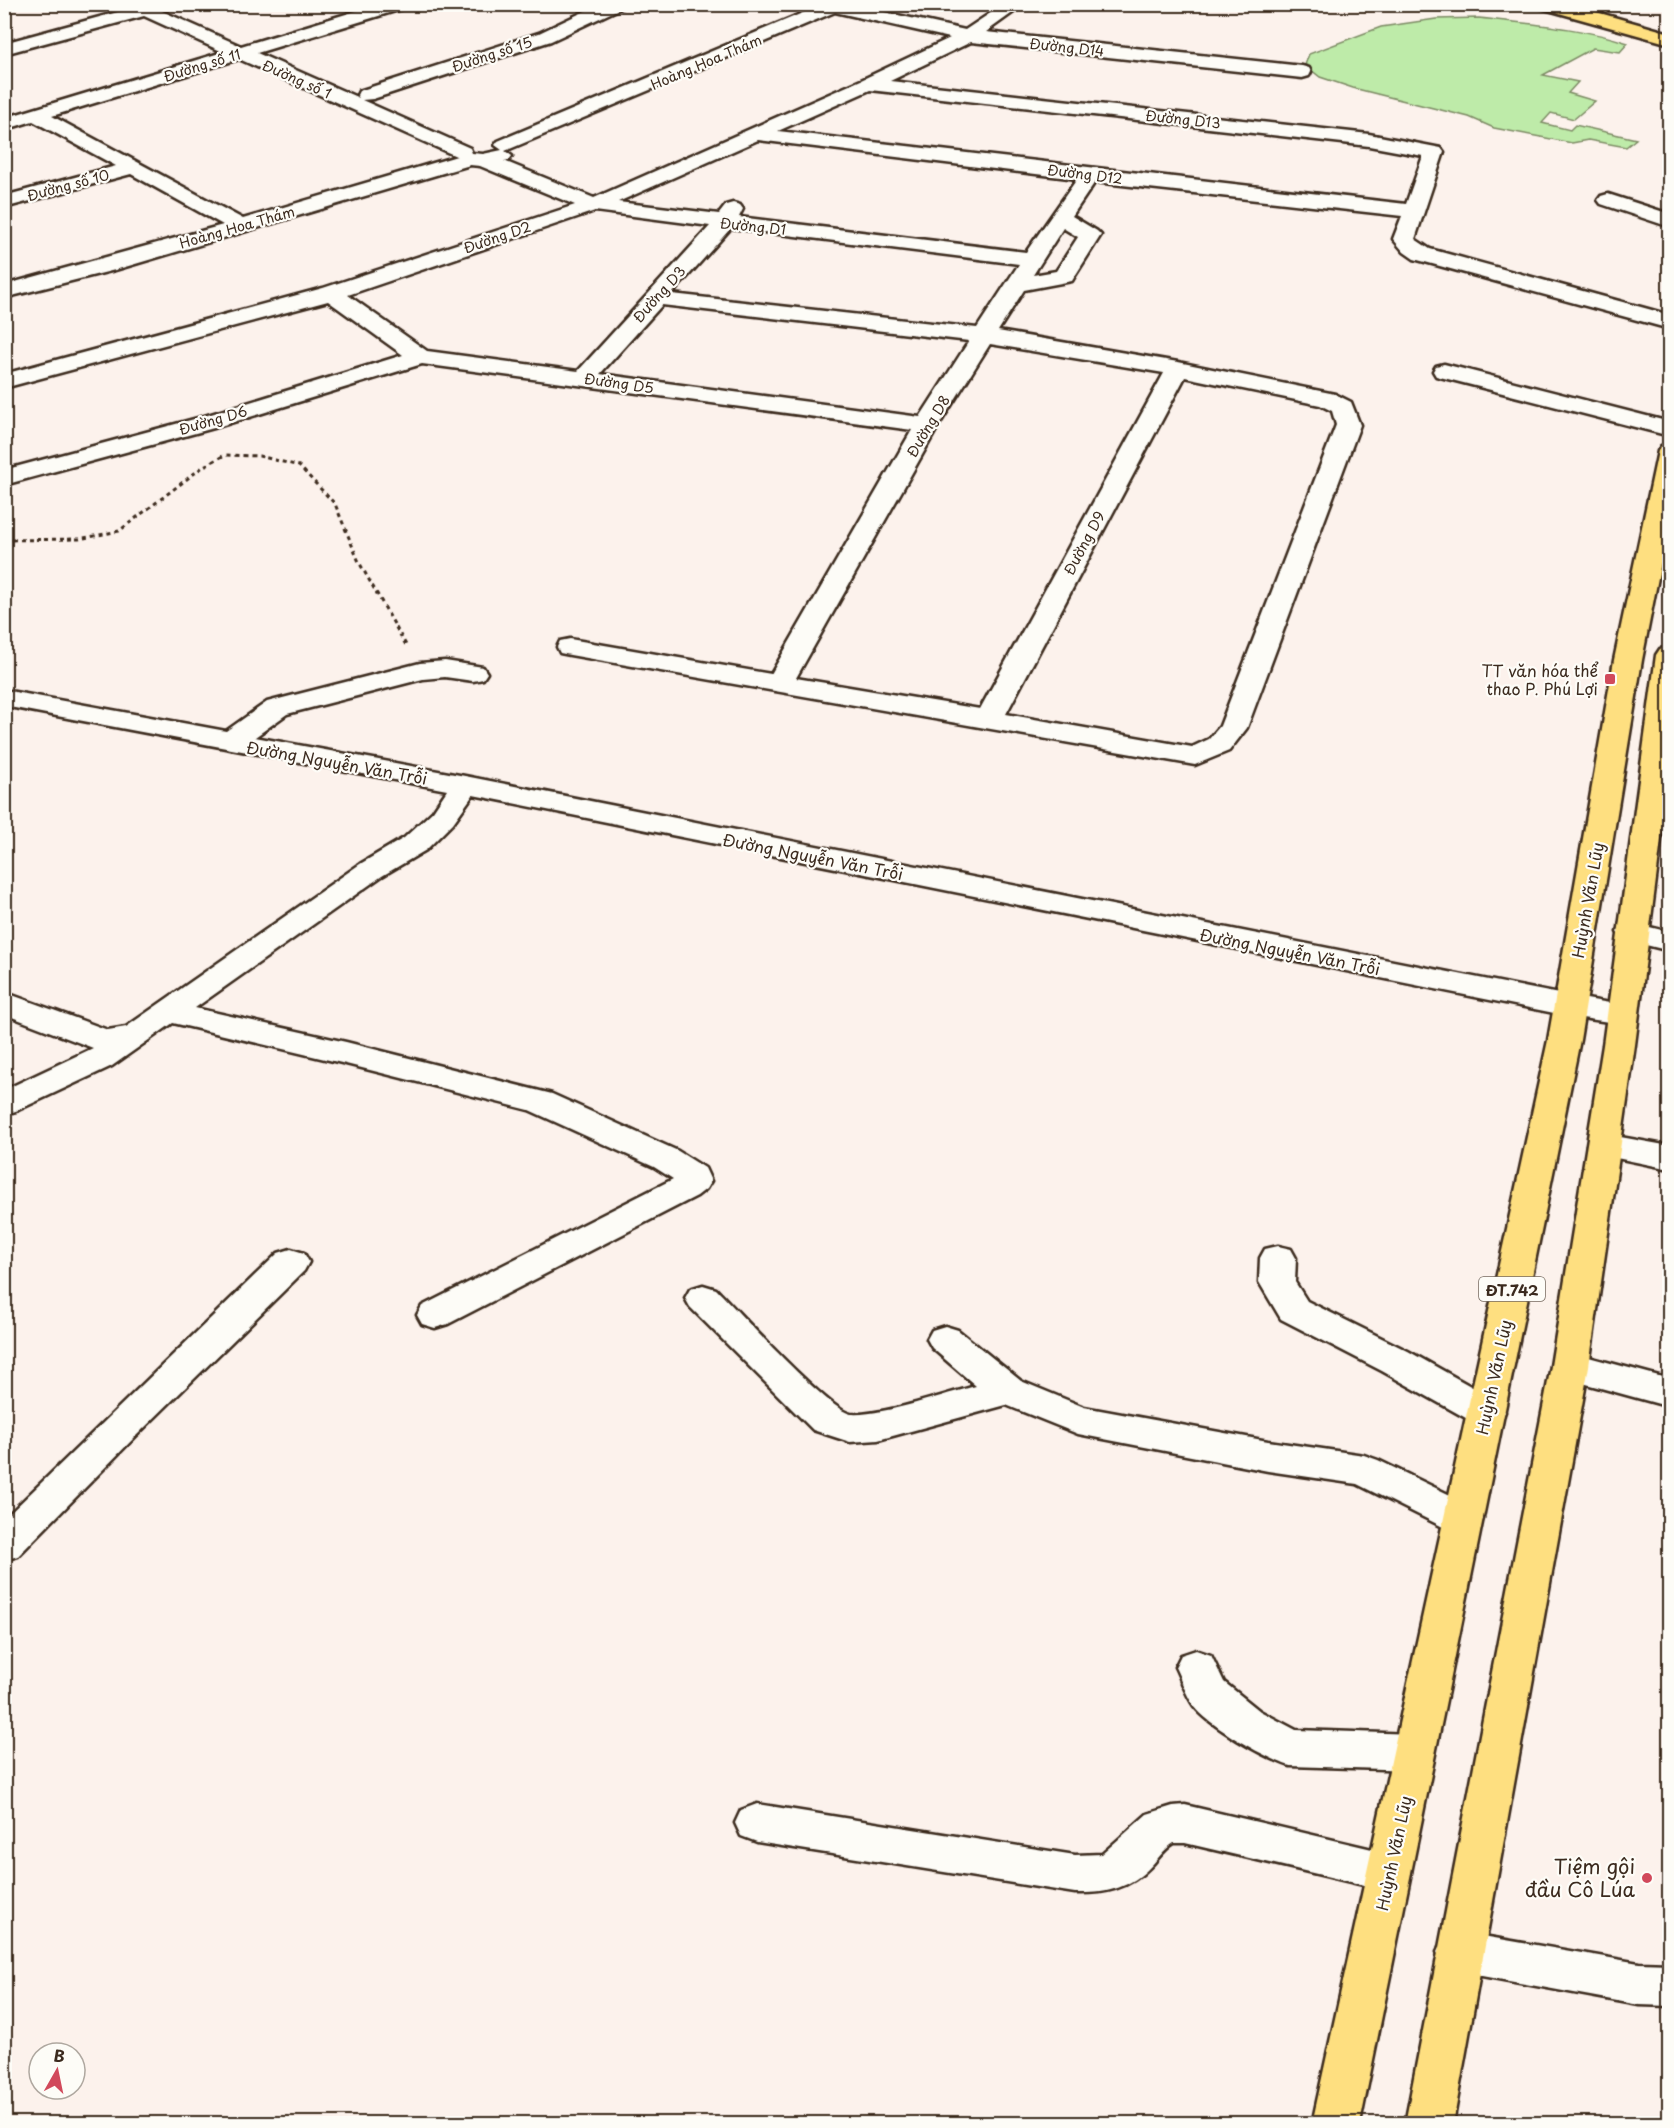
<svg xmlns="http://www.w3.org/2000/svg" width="1674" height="2128" font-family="'Playpen Sans',sans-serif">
	<rect width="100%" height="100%" fill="#fcf2ec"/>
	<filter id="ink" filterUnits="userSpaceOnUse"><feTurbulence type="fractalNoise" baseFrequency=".0167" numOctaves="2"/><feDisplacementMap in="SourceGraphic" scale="12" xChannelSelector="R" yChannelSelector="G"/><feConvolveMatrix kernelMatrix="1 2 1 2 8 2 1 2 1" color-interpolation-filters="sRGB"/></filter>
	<g filter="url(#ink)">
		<!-- green -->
		<path fill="#beeba9" stroke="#7c8a64" stroke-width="1.5" d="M1479,18c50,6 101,9 149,25l-8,9 -27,-4 -50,27 35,7 -10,11 27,8 -21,18 -23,-6 -9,10 28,7 5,-5 61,14 -10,8 -38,-7 -16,3 -78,-15 -25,-11 -116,-29 -33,-11 -15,-12 4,-11 72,-27 55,-8z"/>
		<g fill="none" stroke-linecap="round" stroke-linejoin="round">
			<!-- minor casing -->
			<g stroke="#3b2a1e" stroke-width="5">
				<path id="minor" d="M124,4h39l2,3 -3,4 79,35 138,-42h28l-2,4 -148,45 102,45 -2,-3 2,-4 180,-58 61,-29h23l-2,4 -70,33 -178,58 -11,1 108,48 2,5 11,1 19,-4 -7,-5 3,-4 326,-137h24l117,26 39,-26h21l-39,28 316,34 7,2 2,4 -2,4 -7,2 -331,-36 -81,39 479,53 72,14 3,4 -29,87 15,10 240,66v14l-256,-70 -10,-7 -11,-13 9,-23 -307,-34 -23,34 25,15 4,4 -26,41 -3,5 -48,9 -26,41 180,31 157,32 16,8 9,23 -113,303 -18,23 -34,14 -625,-110 -10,-2 -3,-6 3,-6 10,-2 201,35 141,-244 -490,-66 -208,64 -210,57v-15l194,-52 205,-63 -75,-54 -324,87v-14l319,-86 252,-83 -95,-39 -10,-1 -355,105 -111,28v-13l219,-60 -92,-51 -127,34v-12l112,-30 -83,-45 -29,9v-12l219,-66 -79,-36 -140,38v-11l125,-34zM835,12l115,26 -89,42 -267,118 -90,-37 5,-1 3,-4 -7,-5zM239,59l217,97h1l-214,63 -191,-103zM870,90l499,56 54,10 -17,48 -628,-73zM758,140l319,39 -51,73 -287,-35 4,-8 -3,-4 -7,-2 -7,2 -7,9 -101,-12zM595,211l115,15 -132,145 -151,-20 -79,-56zM731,228l288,36 -42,64 -305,-34zM1063,228l15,9 -22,34 -23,4zM662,305l307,36 -49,76 -320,-43zM990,344l174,29 -184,336 -184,-31 143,-253zM1185,377l135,28 12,6 4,14 -116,301 -11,13 -17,8 -186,-33z
					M1608,194l62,20v13l-69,-23 -3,-4 3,-4z
					M1444,364l226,58v14l-234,-60 -3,-5 3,-5z
					M445,661l38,6 4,6 -4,6 -10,2 -28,-4 -22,2 -136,35 -32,23 210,39 1104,220 64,11 5,7 -5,7 -11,3 -53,-8 -1096,-221 -20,28 -27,27 -44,26 -187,132 151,34 206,52 126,57 27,17 6,13 -5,8 -9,7 -249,128 -13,4 -13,-4 -5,-9 5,-9 251,-127 -19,-12 -125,-57 -183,-46 -173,-41 -61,43 -96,45 -12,3v-24l89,-42 -89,-34v-22l104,38 18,-3 234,-163 44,-26 29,-27 14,-21 -443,-84v-16l222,41 41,-29 153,-39z
					M1633,923l37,9v19l-48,-12 -5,-7 5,-7z
					M1604,1134l66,12v23l-78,-16 -5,-8 5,-8z
					M1278,1246l13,3 5,9 -1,24 12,19 101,50 91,51 6,10 -6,10 -13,4 -13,-4 -91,-51 -101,-52 -22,-37 1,-24 5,-9z
					M291,1249l13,4 5,9 -5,9 -167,164 -119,121 -14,4v-41l274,-266z
					M703,1285l13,4c20,20 114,123 135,125 31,2 93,-20 125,-28l-44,-38 -5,-9 5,-9 13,-4 13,4 63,51 63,26 184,34 96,14 14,5 99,48 6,11 -6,11 -14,4 -14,-4 -92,-46 -89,-13 -190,-37 -72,-29 -128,35 -28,2 -37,-12 -123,-123 -5,-9 5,-9z
					M1570,1352l100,27v28l-113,-31 -6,-10 6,-10z
					M1196,1650l15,5 13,27 36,29 36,19 118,4 15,5 6,13 -6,13 -15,5 -124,-4c-26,-9 -80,-39 -96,-60 -8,-11 -13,-27 -19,-39l6,-12z
					M757,1804l318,51 27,-1 45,-40 26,-8 12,-1 204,48 16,5 6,14 -6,14 -16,5 -204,-48h-11c-10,6 -16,16 -24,24 -21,22 -46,27 -75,26l-318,-51 -16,-6 -6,-13 6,-13z
					M1460,1932l179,31 31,1v42l-31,-1 -179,-33 -16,-6 -7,-14 7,-14z"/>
			</g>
			<!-- major casing -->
			<g stroke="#3b2a1e" stroke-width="5">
				<path id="major" d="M1539,4h29l102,29v11l-129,-36z
					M1670,444v72l-28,144 -62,380 -220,1084h-48l236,-1084 66,-380 44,-209 3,-5z
					M1670,647v122l-35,276 -46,321 -136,758h-48l146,-758 52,-321 53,-390 4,-6z"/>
			</g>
			<!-- path -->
			<path stroke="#3b2a1e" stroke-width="3" stroke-dasharray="4 4" stroke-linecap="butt" d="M4,540l75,-1 40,-8 85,-65 21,-11 34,1 40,10 36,38 24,58 48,85"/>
			<!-- minor -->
			<use href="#minor" fill="#fdfcf7" fill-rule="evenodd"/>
			<!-- major -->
			<use href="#major" fill="#fedf80" fill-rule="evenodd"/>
		</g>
	</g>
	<!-- markers -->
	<g fill="#d1495b" stroke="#fdfcf7" stroke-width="2">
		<rect x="1604" y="673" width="12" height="12" rx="3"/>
		<circle cx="1647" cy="1878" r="6"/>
	</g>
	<g text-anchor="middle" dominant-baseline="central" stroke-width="4.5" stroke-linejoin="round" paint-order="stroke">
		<!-- far-street labels -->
		<g font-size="14" fill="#3b2a1e" stroke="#fdfcf7">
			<text transform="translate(1067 47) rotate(6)">Đường D14</text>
			<text transform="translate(492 54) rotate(-18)">Đường số 15</text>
			<text transform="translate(706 62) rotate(-23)">Hoàng Hoa Thám</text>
			<text transform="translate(202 65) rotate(-17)">Đường số 11</text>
			<text transform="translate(297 79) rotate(24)">Đường số 1</text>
			<text transform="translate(1183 119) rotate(6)">Đường D13</text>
			<text transform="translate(1085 174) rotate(7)">Đường D12</text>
			<text transform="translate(68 185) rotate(-15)">Đường số 10</text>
			<text transform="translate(753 226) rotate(6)">Đường D1</text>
			<text transform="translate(237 227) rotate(-16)">Hoàng Hoa Thám</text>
			<text transform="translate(497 237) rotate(-19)">Đường D2</text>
			<text transform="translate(659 294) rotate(-48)">Đường D3</text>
			<text transform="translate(619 383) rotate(8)">Đường D5</text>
			<text transform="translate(213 420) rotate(-16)">Đường D6</text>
			<text transform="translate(928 426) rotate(-59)">Đường D8</text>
			<text transform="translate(1084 543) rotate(-62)">Đường D9</text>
		</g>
		<!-- shield labels -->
		<rect fill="#fdfcf7" stroke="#75695f" stroke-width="1.5" x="1479" y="1277" width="66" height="24" rx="4.5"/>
		<g font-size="15" font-weight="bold" fill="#3b2a1e">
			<text x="1512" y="1289">ĐT.742</text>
		</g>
		<!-- poi labels -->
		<g font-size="16" fill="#3b2a1e" stroke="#fdfcf7" text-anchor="end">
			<text x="1598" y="670">TT văn hóa thể<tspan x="1598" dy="18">thao P. Phú Lợi</tspan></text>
		</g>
		<!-- street labels -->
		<g font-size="16" fill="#3b2a1e" stroke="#fdfcf7">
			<text transform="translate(337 762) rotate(10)">Đường Nguyễn Văn Trỗi</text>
			<text transform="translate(813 856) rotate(11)">Đường Nguyễn Văn Trỗi</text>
			<text transform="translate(1587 900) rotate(-80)">Huỳnh Văn Lũy</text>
			<text transform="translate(1290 951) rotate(11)">Đường Nguyễn Văn Trỗi</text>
			<text transform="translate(1493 1377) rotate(-78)">Huỳnh Văn Lũy</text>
			<text transform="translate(1393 1853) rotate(-78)">Huỳnh Văn Lũy</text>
		</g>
		<!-- near-poi labels -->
		<g font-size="20" fill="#3b2a1e" stroke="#fdfcf7" text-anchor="end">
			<text x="1635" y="1866">Tiệm gội<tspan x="1635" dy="23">đầu Cô Lúa</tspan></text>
		</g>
	</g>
	<!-- margin -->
	<rect width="1674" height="2128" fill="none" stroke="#fdfcf7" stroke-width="24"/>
	<rect x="12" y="12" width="1650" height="2104" fill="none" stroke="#3b2a1e" stroke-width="2" filter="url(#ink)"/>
	<!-- north arrow -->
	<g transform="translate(57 2071) rotate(9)"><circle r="28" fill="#fdfcf7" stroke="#afa8a0" stroke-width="1.5"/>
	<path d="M0-4.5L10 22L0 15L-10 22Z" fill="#d1495b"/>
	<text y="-9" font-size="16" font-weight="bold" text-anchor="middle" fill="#3b2a1e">B</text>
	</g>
</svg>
